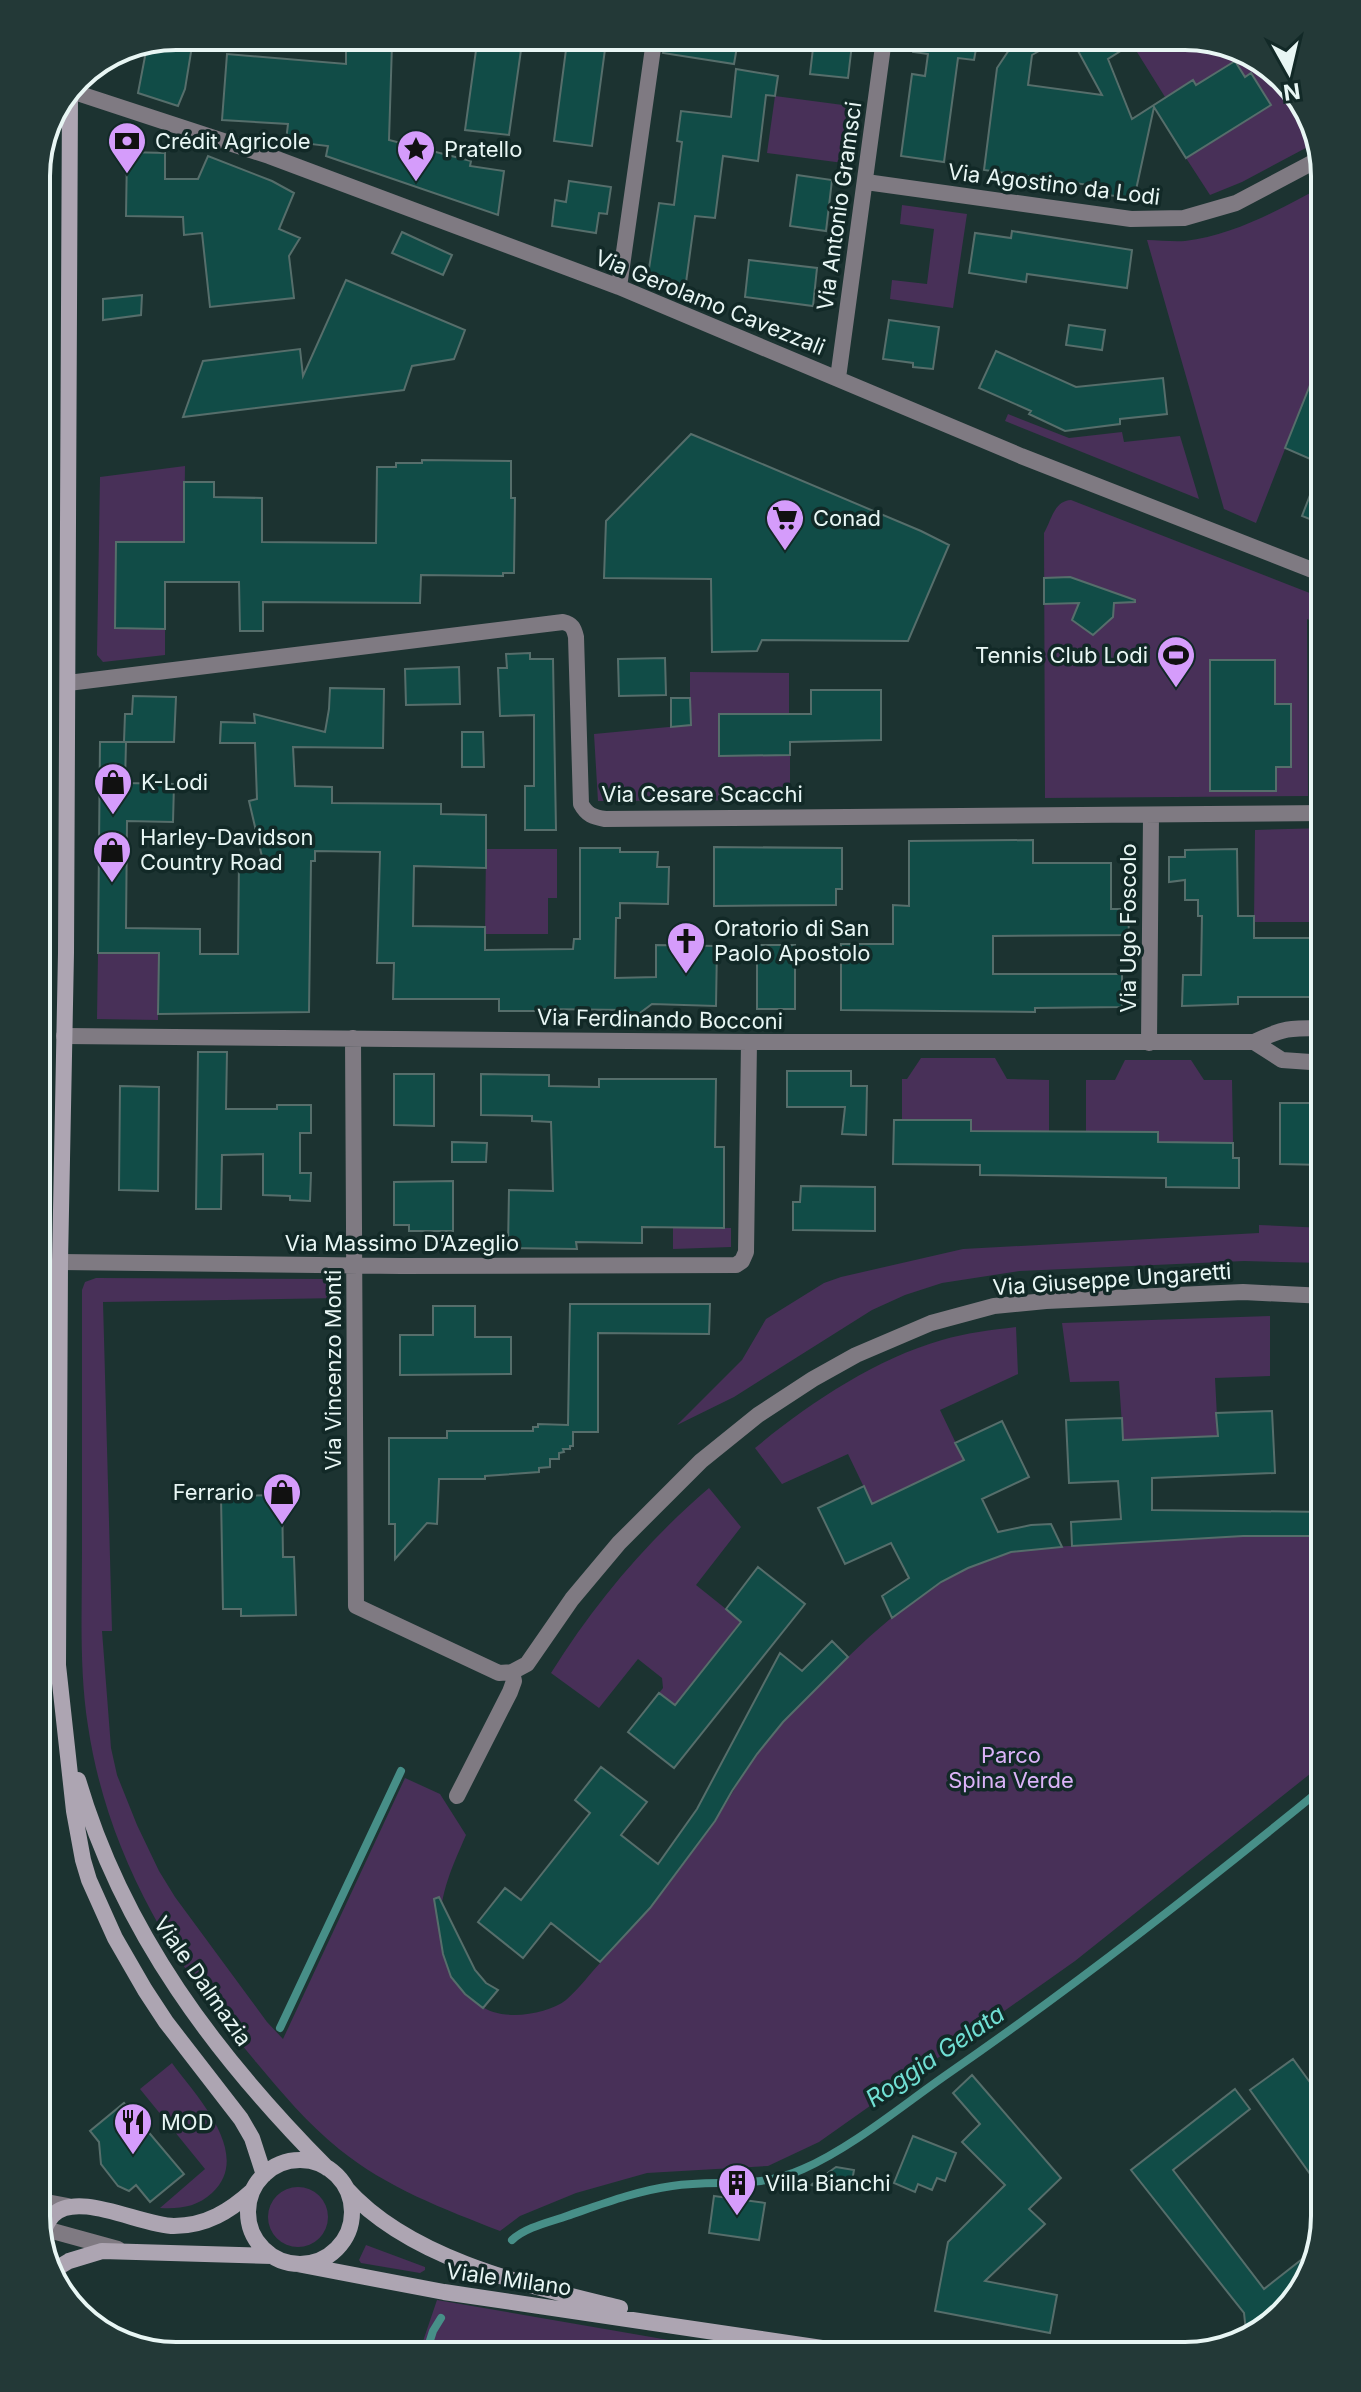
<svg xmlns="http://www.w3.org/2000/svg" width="1361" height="2392" font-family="Inter,sans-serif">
	<rect width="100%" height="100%" fill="#1c3331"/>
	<!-- green -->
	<path fill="#483058" d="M1195,36l68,24 48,55 6,27 -75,40 -32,13 -24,-37 84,-54 -19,-31 -6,4 -49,8 -3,-4 -28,16 -33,-53 11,-7z
		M775,96l83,11 -7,57 -84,-11z
		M1325,185v162l-69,176 -32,-14 -77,-269c12,0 26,2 38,1 50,-6 97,-33 140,-56z
		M902,205l65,9 -14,94 -63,-9 2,-19 35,4 7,-55 -34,-5z
		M1008,414l61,24 53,-6 2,10 56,-6 19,63 -194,-78z
		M185,466l-1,76 -68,1v85l49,1v26l-62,7 -6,-7 3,-178z
		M1071,500l254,99v27l-18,-7 1,177 -263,2 -1,-265c8,-14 10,-32 27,-33z
		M690,672l99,1v41h-70v41h71v45l-192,1 -4,-67 96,-9z
		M1325,828v94h-71l1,-92z
		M486,849h71v49h-9v36h-63z
		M98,953h61l-1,67 -61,-1z
		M921,1058h74l12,21 42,1v51h-78l-1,-11h-68v-41h5z
		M1125,1060h66l13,20h28l1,63 -74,-1 -1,-10h-72v-52h29z
		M1259,1225l66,3v35l-81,-2 -224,10 -78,12 -37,12 -33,15 -138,87 -57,28 65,-65 24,-41 58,-36 17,-6 122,-28 296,-16z
		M673,1227l58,1v19l-58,2z
		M96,1278l231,1c10,3 12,10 12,19l-236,4 9,329h-10l9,117 6,27 20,50 22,46 16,26 92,125 16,17 122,-261 35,16 26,41c-14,32 -28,62 -26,98 0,6 1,12 3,18 2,7 31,49 37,54 20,17 67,10 86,-5 13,-11 25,-28 37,-40 39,-44 76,-88 110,-136 16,-23 28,-49 45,-72 21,-27 45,-51 70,-75 57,-58 123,-116 206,-129l209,-12h82v226l-250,199 -256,181 -51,24 -121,7 -71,20 -56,23 -20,15c-56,-22 -113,-43 -161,-82 -31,-25 -58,-57 -83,-87 -83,-98 -149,-208 -168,-336 -9,-58 -6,-117 -6,-175 0,-87 0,-174 0,-261l3,-8z
		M1270,1316v60l-55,2 3,58 -95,4 -4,-59 -49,1 -8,-59z
		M1321,1317h4v71l-7,2z
		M1016,1327l2,47 -78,36 24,50 -92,44 -24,-50 -66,30 -27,-36c53,-44 120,-89 187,-108 24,-7 49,-10 74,-13z
		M709,1488l32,39 -45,58 45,36 -66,84 -16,-12 4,-5 -1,-10 -24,-19 -39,49 -48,-35c44,-70 95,-131 158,-185z
		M172,2063c23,32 82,91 40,130 -15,14 -32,16 -52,15l45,-39 -65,-80z
		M268 2217a30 30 0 1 1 60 0a30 30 0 1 1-60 0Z
		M366,2245l59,22v3l-5,3 -59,-10 -2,-3z
		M437,2300l324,56h-343z"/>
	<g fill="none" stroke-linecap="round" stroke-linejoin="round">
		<!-- stream -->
		<path stroke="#478f88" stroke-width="8" d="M280,2028l121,-257
			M512,2240c14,-13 38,-18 55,-24 35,-12 69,-25 105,-30 47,-7 85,4 131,-17 50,-22 101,-65 146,-96 130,-90 254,-187 376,-287
			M425,2356l8,-25 8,-13"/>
	</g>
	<!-- building -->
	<path fill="#114c47" stroke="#566e6b" stroke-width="2" d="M1143,37l-35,22 24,60 61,-39 3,5 39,-24 10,16 6,-4 20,32 -85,53 -32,-51 -20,92 -32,-5 1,-7 -119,-17 13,-102 18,-27 5,-3h42l-30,17 -4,30 74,10 -31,-57z
		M978,38l-4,22 -16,-2 -14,104 -43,-6 11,-82 13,2 3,-22 -15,-2 1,-13z
		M814,40h35l-1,3 4,1 -4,34 -38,-4z
		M665,41h73l-4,23 -71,-11z
		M567,42h39l-14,104 -38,-5z
		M477,43h45l-13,92 -44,-5z
		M346,44h46l-3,96 82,21 -1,5 34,5 -6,44 -172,-59 2,-10 -42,-5 2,-17 -66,-4 5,-66 119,10z
		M147,46h45l-7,43 -7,17 -40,-13z
		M736,69l42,7 -3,20 -9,-1 -8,66 -35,-5 -8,62 -20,-2 -10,74 -37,-15 11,-72 15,2 8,-63 -5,-1 4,-30 50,6z
		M127,152l38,1v26h33l10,-23 64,25 22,12 -15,36 21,9 -11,18 5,42 -84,9 -8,-74 -18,2 -1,-18 -57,-1z
		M797,175l35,5 -6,51 -36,-5z
		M569,181l42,6 -4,27 -8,-1 -3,20 -44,-7 3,-26 11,2z
		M1012,231l120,19 -5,38 -100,-14 -1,8 -57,-9 6,-40 36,5z
		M402,232l50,23 -9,20 -51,-22z
		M749,260l68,8 -4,38 -68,-9z
		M346,280l119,50 -11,29 -42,7 -8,24 -221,27 20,-56 97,-12 3,27z
		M142,295l-1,20 -38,5v-21z
		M889,320l50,7 -6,42 -20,-2v-4l-30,-4z
		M1069,325l36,5 -3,20 -36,-5z
		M1324,350l1,1v174l-23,-9 20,-52 -37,-16z
		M996,351l80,36 87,-9 4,36 -47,5v5l-55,7 -36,-17 2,-3 -52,-23z
		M691,434l230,97 28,14 -41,96 -146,-1 -5,11 -45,1 -1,-73 -107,-1 2,-57z
		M422,460l89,1v37h4l-1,75h-11v3l-82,-1 -1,28 -157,-1v29h-23l-1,-49h-74v47l-50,-1 1,-86h68v-60h30v15l48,1v44l114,1 1,-76h19v-4h26z
		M1070,577l65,23v2l-21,1 -1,14 -20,18 -21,-15 7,-17 -35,1v-26z
		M530,653v6h23l3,171h-31v-44h9v-71l-34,1 -2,-48h9l-1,-14z
		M665,658l1,37 -47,1 -1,-37z
		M1210,660h65v44h16v63h-15v24h-66z
		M459,667l1,37 -54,1 -1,-36z
		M330,688l54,1 -1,59 -90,-1 2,39 37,1v16l109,1v10l45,1v53l-72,-2 -1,60 72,1v23l88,-1 1,-10h6v-91h40v4h38l-1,15h12l-1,37 -48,-1v15h-4l-1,60 41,-1v-32l61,1 -1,60 -64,-2 -27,20 1,-14 -88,-1v2h-39v-12h-106l1,-36h-17l3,-111 -65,-1v10h-4l-2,151 -151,2 1,-61h-61l2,-211h26l-1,41 49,1 -1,38 -46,-1 -1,107 74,1v25h38l1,-94 24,1 -14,-60 8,-2 -2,-56h-35l1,-21 34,1 -1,-9 71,18 4,-23z
		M811,690h70v50l-91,2v13l-71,1v-42h92z
		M133,696l43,1 -2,45h-50l1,-28h7z
		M671,698h19l1,27 -20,2z
		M462,732h21l1,35h-22z
		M1033,840v23h78v46h17l1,26 -136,1v38h129v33l-87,1v4l-194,-2v-66h52v-39l16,1v-65z
		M714,847l128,1v41h-6v16l-122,1z
		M1237,849l1,67h16v22h71v48h-3v11h-84v7l-56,2 1,-31h18l1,-59h-4v-16h-13v-20l-16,2v-25h16v-7z
		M757,945h38v64h-38z
		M198,1052h29l-1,57h51v-4h34v28h-11v40h11l-1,28 -20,-1v-4l-27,-1v-41l-41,1 -1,54h-25z
		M787,1071h64v15h16l-1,49 -24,-1 3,-27h-58z
		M394,1074h40v52l-40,-1z
		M481,1074l68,1v11l50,1v-8h117l-1,68h9v81l-82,-1v16l-66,-1 1,7 -69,-1 1,-58 44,1 -2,-69 -19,-1v-5l-51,-1z
		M120,1086l39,1 -1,104 -39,-1z
		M1280,1103h45v62l-45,-1z
		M894,1120h77v11l187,1v10l75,1v15h6v30l-73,-1v-9l-186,-3v-10l-87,-1z
		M452,1142l35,1 -1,19h-34z
		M453,1181v50h-44v-6h-15v-43z
		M801,1186l74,1v44l-82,-1v-28h7z
		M570,1304h140l-1,30 -111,-1v99h-25v14h-3v3h-7l1,3 -5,1v6h-9v8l-11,1v4l-54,4v3h-46l-2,45 -10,-1 -32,36v-35h-6v-86h58v-7h86v-4h5v-3l30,1z
		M433,1306h42v31h36v37l-111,1v-40h33z
		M1272,1411l3,62 -123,5v32l173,2v24h-82l-171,10 -1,-24 50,-3 -3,-38 -49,2 -3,-63 56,-2 1,22 95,-4 -2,-23z
		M1002,1421l27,56 -47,22 16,33 33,-7 20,-1 11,23 -51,5 -43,16 -27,14 -49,36 -10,-22 27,-18 -18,-35 -46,21 -27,-56 46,-22 8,18 92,-44 -9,-17z
		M282,1495l1,62h11l2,58 -55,1v-7h-18l-2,-113z
		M758,1567l47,37 -131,164 -46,-36 31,-39 16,12 66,-83 -15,-13z
		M832,1641l16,16 -65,65 -26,32 -25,37 -17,30 -65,87 -50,54 -49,-39 -28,35 -45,-36 27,-34 16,12 69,-87 -15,-13 26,-33 46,35 -26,33 37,29 39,-55 83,-156 22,18z
		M439,1897l36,73 11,13 12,7 -15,18 -18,-14 -14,-17 -8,-23 -9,-55z
		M1293,2059l32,44v92l-75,-105z
		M972,2075l89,103 -32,31 16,15 -60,57 72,14 -7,38 -115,-22 13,-69 57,-57 -43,-43 18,-18 -27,-31z
		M1235,2089l15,20 -77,61 91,119 51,-40 -13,44 -55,48 -3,-28 -113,-143z
		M124,2103l60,71 -34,28 -14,-17 -7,6 -11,-5 -17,-22 -2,-22 -9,-11z
		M913,2136l43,17 -11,28 -8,-3 -5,12 -14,-6 -3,8 -21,-9z
		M836,2167l18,3 -4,23 -39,-8z
		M714,2196l51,7 -6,37 -50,-7z"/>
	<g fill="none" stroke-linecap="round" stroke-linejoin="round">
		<!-- street -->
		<path stroke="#7f7a82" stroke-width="16" d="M71,91l198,65 350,131 402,169 304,119
			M866,182l265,37 53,-1 52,-15 85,-45
			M619,287l35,-246
			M838,378l46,-339
			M68,683l495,-61c9,2 11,6 13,15l5,167c6,11 12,13 24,15l720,-6
			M64,1036l685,6h505c31,-15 38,-14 71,-14
			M353,1038l3,568 143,67 13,-1 15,-8 45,-65 47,-56 82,-82 57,-46 55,-36 43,-24 75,-32 63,-17 52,-5 197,-9 82,4
			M1254,1042l28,18 43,3
			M1149,1043l2,-228
			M60,1262l341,4 335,-1 6,-4 4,-9 3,-210
			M457,1796l53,-104 4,-11 -2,-9
			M36,2200l32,6
			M38,2227l80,22"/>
		<!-- secondary -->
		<path stroke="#ada5b2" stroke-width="16" d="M70,93l-4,860 -6,309 -2,403 16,146 9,49 6,20 26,58 30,52 21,32 75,97 11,19 12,37
			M78,1780c45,153 138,276 249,388
			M248 2212a52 52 0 1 1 104 0a52 52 0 1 1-104 0Z
			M346,2188c64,72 184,98 274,120
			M41,2237c3,-7 6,-16 12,-22 25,-25 89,11 121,11 32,0 56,-15 78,-35
			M297,2264l147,28 432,64
			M49,2273l20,-12 33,-10 170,5"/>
	</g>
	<!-- icons -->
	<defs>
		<g id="bank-pin" transform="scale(2)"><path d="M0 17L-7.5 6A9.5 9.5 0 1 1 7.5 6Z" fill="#d59cfb" stroke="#122927"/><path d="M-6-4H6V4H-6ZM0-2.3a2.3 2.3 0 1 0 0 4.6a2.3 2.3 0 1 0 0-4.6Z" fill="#111"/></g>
		<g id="sight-pin" transform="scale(2)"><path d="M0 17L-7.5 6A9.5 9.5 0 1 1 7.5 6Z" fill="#d59cfb" stroke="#122927"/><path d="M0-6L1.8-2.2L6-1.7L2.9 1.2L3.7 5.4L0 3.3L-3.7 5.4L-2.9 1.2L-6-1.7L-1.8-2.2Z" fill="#111"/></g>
		<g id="supermarket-pin" transform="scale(2)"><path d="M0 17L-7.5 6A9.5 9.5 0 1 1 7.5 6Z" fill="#d59cfb" stroke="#122927"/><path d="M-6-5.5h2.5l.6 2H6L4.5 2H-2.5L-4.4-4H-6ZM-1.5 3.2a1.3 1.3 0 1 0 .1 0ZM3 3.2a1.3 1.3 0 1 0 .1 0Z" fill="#111"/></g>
		<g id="stadium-pin" transform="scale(2)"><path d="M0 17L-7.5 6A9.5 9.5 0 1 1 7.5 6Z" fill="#d59cfb" stroke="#122927"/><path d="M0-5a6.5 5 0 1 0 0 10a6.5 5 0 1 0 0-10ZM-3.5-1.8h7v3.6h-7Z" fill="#111"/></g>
		<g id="shop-pin" transform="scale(2)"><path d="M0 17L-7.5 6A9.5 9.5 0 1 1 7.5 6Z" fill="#d59cfb" stroke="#122927"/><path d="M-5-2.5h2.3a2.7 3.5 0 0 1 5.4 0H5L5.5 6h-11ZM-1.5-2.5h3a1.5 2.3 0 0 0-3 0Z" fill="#111"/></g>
		<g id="church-pin" transform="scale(2)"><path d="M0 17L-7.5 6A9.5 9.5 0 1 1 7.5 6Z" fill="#d59cfb" stroke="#122927"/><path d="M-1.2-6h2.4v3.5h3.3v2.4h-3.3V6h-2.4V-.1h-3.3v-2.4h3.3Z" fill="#111"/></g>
		<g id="restaurant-pin" transform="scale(2)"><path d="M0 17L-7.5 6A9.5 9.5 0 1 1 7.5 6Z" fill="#d59cfb" stroke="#122927"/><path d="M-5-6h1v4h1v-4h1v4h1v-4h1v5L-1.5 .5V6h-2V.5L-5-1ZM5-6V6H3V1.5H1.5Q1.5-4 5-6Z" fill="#111"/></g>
		<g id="building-pin" transform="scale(2)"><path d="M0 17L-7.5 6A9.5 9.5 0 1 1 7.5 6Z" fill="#d59cfb" stroke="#122927"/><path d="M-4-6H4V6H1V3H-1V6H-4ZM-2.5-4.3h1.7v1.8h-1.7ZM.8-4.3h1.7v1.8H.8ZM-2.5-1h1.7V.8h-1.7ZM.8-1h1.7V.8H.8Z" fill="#111"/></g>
	</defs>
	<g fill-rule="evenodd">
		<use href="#bank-pin" x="127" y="141"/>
		<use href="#sight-pin" x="416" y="149"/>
		<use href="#supermarket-pin" x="785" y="518"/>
		<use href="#stadium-pin" x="1176" y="655"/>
		<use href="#shop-pin" x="113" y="782"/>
		<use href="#shop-pin" x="112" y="850"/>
		<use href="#church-pin" x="686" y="941"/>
		<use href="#shop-pin" x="282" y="1492"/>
		<use href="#restaurant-pin" x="133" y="2122"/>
		<use href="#building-pin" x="737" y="2183"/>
	</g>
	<g text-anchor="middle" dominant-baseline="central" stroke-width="7" stroke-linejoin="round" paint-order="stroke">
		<!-- poi labels -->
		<g font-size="22" fill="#e8f6f4" stroke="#122927" text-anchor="start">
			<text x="155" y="141">Crédit Agricole</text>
			<text x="444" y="149">Pratello</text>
			<text x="813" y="518">Conad</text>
			<text x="1148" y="655" text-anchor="end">Tennis Club Lodi</text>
			<text x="141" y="782">K-Lodi</text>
			<text x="140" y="837">Harley-Davidson<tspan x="140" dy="25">Country Road</tspan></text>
			<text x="714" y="928">Oratorio di San<tspan x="714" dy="25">Paolo Apostolo</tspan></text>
			<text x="254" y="1492" text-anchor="end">Ferrario</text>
			<text x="161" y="2122">MOD</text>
			<text x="765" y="2183">Villa Bianchi</text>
		</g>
		<!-- street labels -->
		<g font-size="22" fill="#e8f6f4" stroke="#122927">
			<text transform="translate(1054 184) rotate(7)">Via Agostino da Lodi</text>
			<text transform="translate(839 206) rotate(-82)">Via Antonio Gramsci</text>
			<text transform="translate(710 302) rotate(22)">Via Gerolamo Cavezzali</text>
			<text x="702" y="794">Via Cesare Scacchi</text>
			<text transform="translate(1128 928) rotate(-90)">Via Ugo Foscolo</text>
			<text transform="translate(660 1019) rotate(1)">Via Ferdinando Bocconi</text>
			<text x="402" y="1243">Via Massimo D’Azeglio</text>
			<text transform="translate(1112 1279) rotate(-4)">Via Giuseppe Ungaretti</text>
			<text transform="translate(333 1370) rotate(-90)">Via Vincenzo Monti</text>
			<text transform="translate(203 1981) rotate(55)">Viale Dalmazia</text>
			<text transform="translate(509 2279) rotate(8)">Viale Milano</text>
		</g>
		<!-- park labels -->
		<g font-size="22" fill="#dbb3f8" stroke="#122927">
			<text x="1011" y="1755">Parco<tspan x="1011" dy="25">Spina Verde</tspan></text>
		</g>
		<!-- water labels -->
		<g font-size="24" font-style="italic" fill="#70dfd3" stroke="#122927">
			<text transform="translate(935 2056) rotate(-34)">Roggia Gelata</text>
		</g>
	</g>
	<!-- crop -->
	<path d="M0 0H1361V2392H0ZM176 50H1185A126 126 0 0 1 1311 176V2216A126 126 0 0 1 1185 2342H176A126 126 0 0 1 50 2216V176A126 126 0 0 1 176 50Z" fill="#233937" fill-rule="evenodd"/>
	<path fill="none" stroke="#e8f6f4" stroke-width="4" d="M176 50H1185A126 126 0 0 1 1311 176V2216A126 126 0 0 1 1185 2342H176A126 126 0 0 1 50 2216V176A126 126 0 0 1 176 50Z"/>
	<!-- north arrow -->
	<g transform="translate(1289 72) rotate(172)" stroke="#122927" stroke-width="6" paint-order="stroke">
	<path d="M0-6L14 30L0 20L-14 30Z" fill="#e8f6f4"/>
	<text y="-12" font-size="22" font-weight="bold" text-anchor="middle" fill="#e8f6f4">N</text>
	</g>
</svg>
